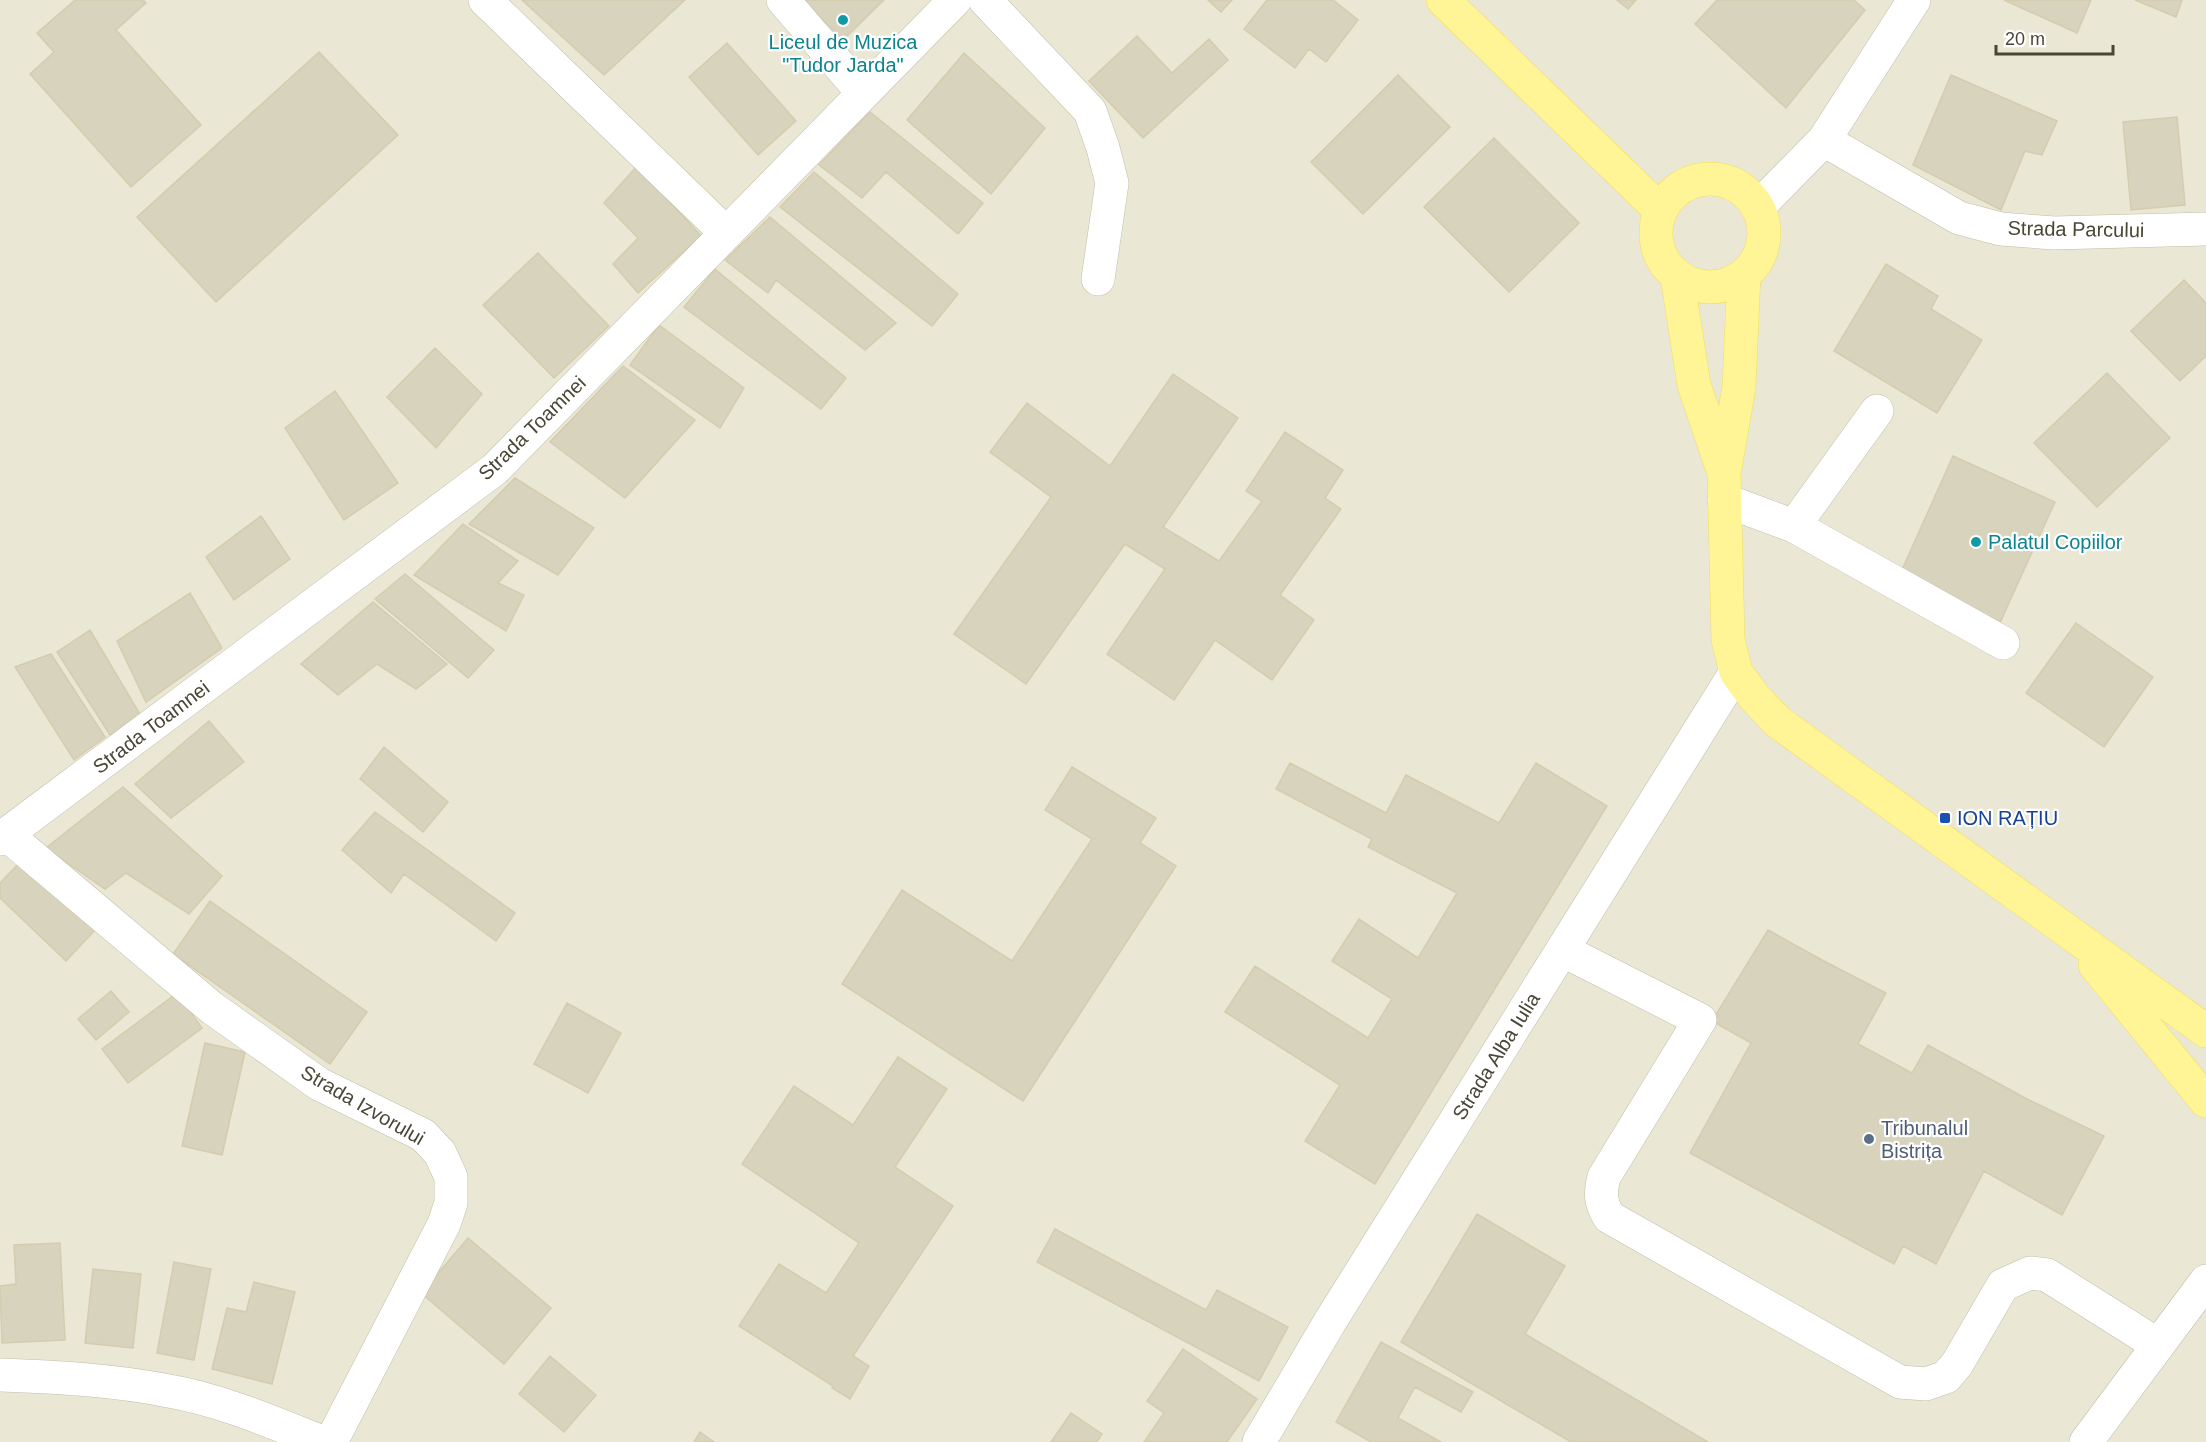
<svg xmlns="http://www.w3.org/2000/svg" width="2206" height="1442" font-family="Arial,sans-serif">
	<rect width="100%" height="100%" fill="#f5f4e8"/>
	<!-- residential -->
	<path fill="#eae7d5" d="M0,0h2206v1442h-2206z"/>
	<!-- building -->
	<path fill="#d8d3bc" stroke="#d4ccae" stroke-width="1.5" d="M75,0h68l3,3 -30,27 85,95 -70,62 -101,-113 24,-22 -17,-19z
		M522,0h163l-81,75z
		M803,0h81l-41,40z
		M1208,0h24l-11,12z
		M1267,0h66l25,20 -32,42 -17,-13 -14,19 -51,-39z
		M1617,0h19l-8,9z
		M1717,0h137l11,10 -79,98 -91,-84z
		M2004,0h87l-14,33z
		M2135,0h47l-6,17z
		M1137,36l35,37 37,-34 19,21 -85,78 -54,-57z
		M727,43l69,78 -38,34 -69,-78z
		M319,52l79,83 -182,167 -79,-85z
		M964,53l81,75 -54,66 -84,-74z
		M1398,75l52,52 -87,87 -52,-52z
		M1951,75l106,46 -15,34 -17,-4 -24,59 -88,-45z
		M870,112l113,91 -25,31 -72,-62 -24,26 -43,-33z
		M2177,117l8,88 -54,5 -8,-88z
		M1494,138l85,85 -70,69 -85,-85z
		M637,166l64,70 -63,57 -25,-29 25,-26 -34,-35z
		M814,172l144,122 -26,32 -152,-119z
		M770,217l126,106 -31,27 -89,-70 -8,13 -43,-33z
		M538,253l71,73 -55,52 -71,-73z
		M1886,264l52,32 -7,13 51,31 -45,73 -103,-62z
		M715,269l131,109 -25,31 -137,-102z
		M2184,280l22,23v53l-26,25 -49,-50z
		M659,325l85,63 -24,40 -90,-63z
		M435,348l47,46 -46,54 -49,-51z
		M623,366l72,54 -70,78 -75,-56z
		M2107,373l63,65 -73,69 -63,-64z
		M1173,374l65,44 -75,109 56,34 43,-60 -16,-10 39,-59 58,38 -18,28 16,11 -61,86 34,25 -42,60 -57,-40 -41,60 -67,-46 58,-85 -40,-25 -99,140 -72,-50 97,-137 -61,-45 37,-49 83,63z
		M335,391l63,92 -54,37 -59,-92z
		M1953,456l102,46 -57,125 -101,-46z
		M515,478l79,50 -36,47 -89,-51z
		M261,516l29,43 -56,41 -28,-43z
		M463,524l55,37 -20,22 26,12 -18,36 -92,-56z
		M405,574l89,76 -26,28 -93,-79z
		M190,593l32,55 -76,54 -29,-61z
		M373,602l74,62 -31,25 -39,-25 -39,31 -37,-31z
		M2076,623l77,54 -49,70 -78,-54z
		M90,630l51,86 -31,19 -53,-83z
		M51,654l54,83 -31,23 -59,-93z
		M209,721l35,41 -73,56 -36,-34z
		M384,747l64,55 -25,30 -63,-53z
		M1290,763l96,50 20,-38 93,48 37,-60 71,43 -232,378 -70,-43 35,-56 -115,-73 30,-46 113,72 24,-39 -60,-38 27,-42 59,39 39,-65 -89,-46 4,-8 -96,-50z
		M1072,767l84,51 -16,25 36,23 -153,235 -181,-117 60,-94 110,71 80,-122 -47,-29z
		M123,787l99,89 -33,38 -63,-41 -21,16 -59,-41z
		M375,812l140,101 -19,28 -92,-67 -13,19 -49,-43z
		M21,861l74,69 -29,31 -66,-63v-15z
		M210,901l157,111 -37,52 -157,-110z
		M1768,930l54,30 64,33 -28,51 54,29 16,-28 99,54 77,37 -42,79 -78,-44 -48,93 -33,-18 -9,18 -204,-111 61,-110 -39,-22z
		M111,991l18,21 -33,28 -18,-21z
		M177,993l25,35 -74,55 -26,-34z
		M567,1003l54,30 -33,60 -54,-29z
		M205,1043l40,9 -23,103 -40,-9z
		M898,1057l49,32 -52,78 58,39 -100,150 16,10 -19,33 -18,-11 1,-2 -94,-60 40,-62 47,29 33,-50 -117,-79 52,-78 59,39z
		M1477,1214l88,52 -40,68 183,108h-137l-170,-100z
		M1055,1229l151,81 11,-20 71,37 -29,54 -222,-119z
		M468,1238l83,70 -47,56 -83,-71z
		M60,1243l5,97 -63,3 -2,-57 16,-2 -2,-39z
		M174,1262l37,7 -17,91 -37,-7z
		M93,1269l48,5 -8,74 -48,-5z
		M254,1282l41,10 -23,92 -60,-15 15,-61 19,4z
		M1381,1342l92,50 -12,20 -46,-25 -17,31 43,24h-70l-35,-20z
		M1183,1349l74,50 -30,43h-83l20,-29 -17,-12z
		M550,1356l46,39 -32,37 -45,-38z
		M1071,1413l31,21 -5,8h-46z
		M700,1432l14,10h-20z"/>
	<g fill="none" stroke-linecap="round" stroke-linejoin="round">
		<!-- minor casing -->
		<g stroke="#c2bea9" stroke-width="34">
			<path id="minor" d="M485,0l241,233
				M783,0l80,93
				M985,0l105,111 13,37 9,35 -14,96
				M1824,140l135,78 42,11 53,4 152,-4
				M1758,207l66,-67 90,-140
				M1724,500l70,26 209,117
				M1794,526l83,-115
				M7,835l205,173 107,76 104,51 17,18 11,24v26l-7,21 -113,218
				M0,839l495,-370 460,-469
				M1562,950l138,70 -96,157c-4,16 -4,25 5,40l291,165 26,2 20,-7 11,-13 46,-79 27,-12 17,2 111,70
				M0,1375c57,2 113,5 169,16 52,9 105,32 153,51
				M1259,1442l72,-122 405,-648
				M2086,1442l120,-161"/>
		</g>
		<!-- major casing -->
		<g stroke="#f0df5c" stroke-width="34">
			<path id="major" d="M1443,0l218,211
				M1656 233a54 54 0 1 1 108 0a54 54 0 1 1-108 0Z
				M1744,275l-5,112 -15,87 4,166 8,32 19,26 23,24 428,309
				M1677,276l17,109 29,85
				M2095,965l111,136"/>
		</g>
		<!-- minor -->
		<use href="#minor" stroke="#fff" stroke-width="33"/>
		<!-- major -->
		<use href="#major" stroke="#fff597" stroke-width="33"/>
	</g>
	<!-- markers -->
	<g fill="#0f9aa8" stroke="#fff" stroke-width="2">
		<circle cx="843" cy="20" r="6"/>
		<circle cx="1976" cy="542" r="6"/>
	</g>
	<rect fill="#1a4fb4" stroke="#fff" stroke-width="2" x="1939" y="812" width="12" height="12" rx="3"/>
	<circle fill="#5c6f8a" stroke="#fff" stroke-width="2" cx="1869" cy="1139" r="6"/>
	<g text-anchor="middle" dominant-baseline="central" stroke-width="4.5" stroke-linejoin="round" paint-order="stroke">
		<!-- culture labels -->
		<g font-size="20" fill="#0d838f" stroke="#fff">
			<text x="843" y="42">Liceul de Muzica<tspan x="843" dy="23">"Tudor Jarda"</tspan></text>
			<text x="1988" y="542" text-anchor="start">Palatul Copiilor</text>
		</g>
		<!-- street labels -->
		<g font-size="20" fill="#4a4636" stroke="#fff">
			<text transform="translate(2076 229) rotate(1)">Strada Parcului</text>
			<text transform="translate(532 428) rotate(-44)">Strada Toamnei</text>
			<text transform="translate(151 727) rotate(-37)">Strada Toamnei</text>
			<text transform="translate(1496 1056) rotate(-58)">Strada Alba Iulia</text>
			<text transform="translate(363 1105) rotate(30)">Strada Izvorului</text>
		</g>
		<!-- transit labels -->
		<g font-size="20" fill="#164399" stroke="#fff" text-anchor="start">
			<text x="1957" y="818">ION RAȚIU</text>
		</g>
		<!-- service labels -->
		<g font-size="20" fill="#4e5e75" stroke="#fff" text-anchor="start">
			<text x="1881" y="1128">Tribunalul<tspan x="1881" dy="23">Bistrița</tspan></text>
		</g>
	</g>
	<!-- scale -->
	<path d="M1996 45v9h117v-9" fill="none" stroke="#4a4636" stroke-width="3"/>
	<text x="2005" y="45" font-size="18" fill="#4a4636" stroke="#ffffff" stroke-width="4.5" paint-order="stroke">20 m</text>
</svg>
